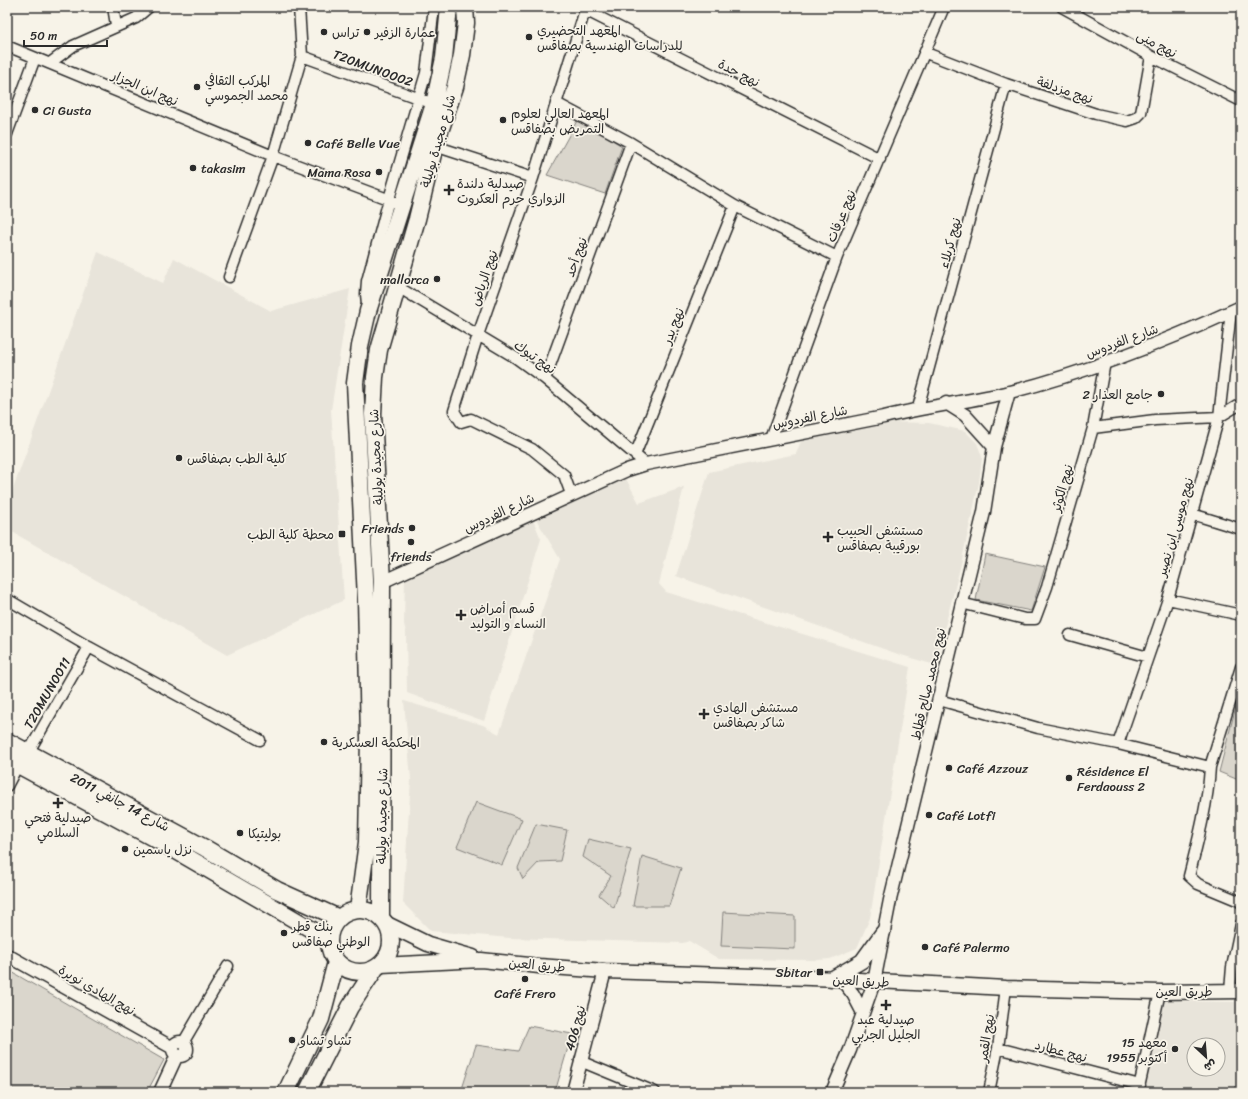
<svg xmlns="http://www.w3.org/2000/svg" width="1248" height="1099" font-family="Sriracha,'Playpen Sans Arabic',sans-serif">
	<rect width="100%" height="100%" fill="#f7f3e8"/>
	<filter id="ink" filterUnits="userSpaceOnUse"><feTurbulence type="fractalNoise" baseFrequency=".025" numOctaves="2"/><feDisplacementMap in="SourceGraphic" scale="8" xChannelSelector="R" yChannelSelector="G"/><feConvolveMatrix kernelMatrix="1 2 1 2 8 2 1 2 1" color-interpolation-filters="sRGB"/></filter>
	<g filter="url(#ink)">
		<!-- built -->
		<path fill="#e8e4da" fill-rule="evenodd" d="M98,252l65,31 11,-25 97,53 79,-22 -19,121 13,190 -117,55 -220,-126v-23z
			M888,422l41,1 36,8 12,12 5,14 -3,26 -18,81 -26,101 -37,-11 -222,-78 33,-104 87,-18 5,-13z
			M625,477l14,26 45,-16 -25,97 7,8 244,75 -40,251 -13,30 -27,11 -12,1 -99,-1 -30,-18 -6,2 -173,-5 -79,-7 -28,-28 8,-124 -7,-78 79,24 16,9 61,-175 -24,-40z
			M533,520l8,19 -57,182 -77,-28 -1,-61 -2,-8 1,-48z
			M1165,1001l76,1v90h-96zM1194,1045h24v24h-24z"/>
		<!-- green -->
		<path fill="#dad6cc" stroke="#82807c" d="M578,119l44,27 -17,48 -58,-19z
			M985,554l60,13 -14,44 -55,-11z
			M1241,687v94l-22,-9z
			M476,802l46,17 -20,46 -45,-18z
			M536,824l31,6 -7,31 -21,1 -16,17 -5,-11z
			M588,839l43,10 -17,59 -15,-13 12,-19 -28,-19z
			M642,856l39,12 -12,38h-36z
			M723,912l72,4v33l-74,-3z
			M10,971l154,89 -17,32h-137l-3,-2v-112z
			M529,1026l43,8 -17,58h-94l15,-47 42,6z"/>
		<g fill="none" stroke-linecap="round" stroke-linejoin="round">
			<!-- minor casing -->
			<g stroke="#2b2b2b" stroke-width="13">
				<path id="minor" d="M113,7l3,18
					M1062,7l89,49 90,45
					M585,10l295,149
					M7,46l266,110 128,48
					M926,53l80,31 90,30 31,7 9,-3 5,-5 10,-57
					M302,56l132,48
					M50,63l23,-17 63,-28 13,-11
					M556,103l75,40 104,63 102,51
					M7,134l28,-76
					M435,146l98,32
					M229,277l44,-121 29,-100 -3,-49
					M398,287l118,71 29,21 101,85
					M367,304l-1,-10 1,-13 22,-82 37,-126 8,-66
					M545,379l86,-236
					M918,408l88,-324
					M1093,428l62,-8 64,-3 18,-11 4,1
					M771,439l66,-182 107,-250
					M635,455l100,-249
					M571,494l-7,-19 -32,-26 -61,-30 -10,3 -7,-11 24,-76 55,-157 53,-171
					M1192,514l49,15
					M7,599l82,48 171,93
					M1168,599l73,16
					M961,603l64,16h10l12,-32 46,-159 12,-66
					M1070,635l78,22
					M939,700l99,28 80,16 92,23c-2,36 -12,74 -21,109l9,8 41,17 2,2
					M1118,744l50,-145 51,-182 12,-106
					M28,753l61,-106
					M1210,767l31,-100
					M7,786l11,-21
					M1230,991l2,-24 9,-43
					M183,1043l45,-77
					M998,1048l142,37
					M580,1061l75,31
					M989,1092l9,-44 8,-60
					M1138,1092l22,-100"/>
			</g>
			<!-- tertiary casing -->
			<g stroke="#2b2b2b" stroke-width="15">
				<path id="tertiary" d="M946,403l19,12 29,32
					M382,582l245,-112 19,-6 238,-47c42,-11 84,-15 126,-25 79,-20 157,-51 231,-85
					M7,955l166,93
					M841,979l12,15 10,19
					M173 1049a7 7 0 1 1 14 0a7 7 0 1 1-14 0Z
					M160,1092l17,-37
					M573,1092l32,-121
					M832,1092l18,-42 24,-68 16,-82 94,-388 10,-65 15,-55"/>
			</g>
			<!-- secondary casing -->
			<g stroke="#2b2b2b" stroke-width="17">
				<path id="secondary" d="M385,923l43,21 45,13
					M381,965l100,-5 58,6 66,5 236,8 165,9 154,4 81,-1
					M831,979l31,-18 21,-29"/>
			</g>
			<!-- primary casing -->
			<g stroke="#2b2b2b" stroke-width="19">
				<path id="primary" d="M7,741l198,107 72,42 62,28
					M7,759l161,87 160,93
					M329 941a31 31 0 1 1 62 0a31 31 0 1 1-62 0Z
					M358,910l9,-68 2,-104 -3,-140 -11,-215 5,-37 8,-35 66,-207 10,-46 5,-51
					M381,918l1,-336 -9,-168 2,-37 4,-27 38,-131 18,-73 20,-59 7,-32 4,-32 -1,-16
					M286,1092l35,-73 15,-57
					M307,1092l43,-85 25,-38"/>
			</g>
			<!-- minor -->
			<use href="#minor" stroke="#f7f3e8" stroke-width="10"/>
			<!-- tertiary -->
			<use href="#tertiary" stroke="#f7f3e8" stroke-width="12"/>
			<!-- secondary -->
			<use href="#secondary" stroke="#f7f3e8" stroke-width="14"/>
			<!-- primary -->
			<use href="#primary" stroke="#f7f3e8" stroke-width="16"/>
		</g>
	</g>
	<!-- markers -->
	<g fill="#2b2b2b" stroke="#f7f3e8" stroke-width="1.5">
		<circle cx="324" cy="32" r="4"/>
		<circle cx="367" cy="32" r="4"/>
		<circle cx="529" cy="37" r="4"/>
		<circle cx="197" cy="87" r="4"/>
		<circle cx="35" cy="110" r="4"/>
		<circle cx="503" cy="120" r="4"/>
		<circle cx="308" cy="143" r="4"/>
		<circle cx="193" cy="168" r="4"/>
		<circle cx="379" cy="172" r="4"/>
		<path d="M447 184h4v4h4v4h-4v4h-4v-4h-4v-4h4z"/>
		<circle cx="437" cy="279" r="4"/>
		<circle cx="1161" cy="394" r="4"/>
		<circle cx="179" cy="458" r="4"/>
		<circle cx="412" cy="528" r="4"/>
		<rect x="338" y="530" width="8" height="8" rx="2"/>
		<path d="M826 531h4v4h4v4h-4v4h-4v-4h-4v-4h4z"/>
		<circle cx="411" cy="542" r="4"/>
		<path d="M459 609h4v4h4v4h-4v4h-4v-4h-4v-4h4z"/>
		<path d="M702 708h4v4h4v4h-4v4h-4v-4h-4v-4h4z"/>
		<circle cx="324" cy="742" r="4"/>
		<circle cx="949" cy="768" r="4"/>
		<circle cx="1069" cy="778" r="4"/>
		<path d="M56 797h4v4h4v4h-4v4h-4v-4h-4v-4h4z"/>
		<circle cx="929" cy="815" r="4"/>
		<circle cx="240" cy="833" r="4"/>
		<circle cx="125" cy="849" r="4"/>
		<circle cx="284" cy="933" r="4"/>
		<circle cx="925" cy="947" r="4"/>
		<rect x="816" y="968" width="8" height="8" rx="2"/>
		<circle cx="525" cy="979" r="4"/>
		<path d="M884 999h4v4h4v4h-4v4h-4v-4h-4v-4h4z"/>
		<circle cx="292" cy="1040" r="4"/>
		<circle cx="1175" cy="1049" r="4"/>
	</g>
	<g text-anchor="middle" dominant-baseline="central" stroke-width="3.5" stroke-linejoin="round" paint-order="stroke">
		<!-- poi labels -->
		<g font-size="13" fill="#2b2b2b" stroke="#f7f3e8" text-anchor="start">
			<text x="537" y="30">المعهد التحضيري<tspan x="537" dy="15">للدراسات الهندسية بصفاقس</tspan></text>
			<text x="332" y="32">تراس</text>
			<text x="375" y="32">عمارة الزفير</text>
			<text x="205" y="80">المركب الثقافي<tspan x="205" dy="15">محمد الجموسي</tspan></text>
			<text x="43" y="110">Ci Gusta</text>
			<text x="511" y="113">المعهد العالي لعلوم<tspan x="511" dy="15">التمريض بصفاقس</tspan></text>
			<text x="316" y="143">Café Belle Vue</text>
			<text x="201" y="168">takasim</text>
			<text x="371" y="172" text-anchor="end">Mama Rosa</text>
			<text x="457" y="183">صيدلية دلندة<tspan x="457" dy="15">الزواري حرم العكروت</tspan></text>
			<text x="429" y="279" text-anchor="end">mallorca</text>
			<text x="1153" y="394" text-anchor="end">جامع العذار 2</text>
			<text x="187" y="458">كلية الطب بصفاقس</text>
			<text x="404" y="528" text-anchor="end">Friends</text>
			<text x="837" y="530">مستشفى الحبيب<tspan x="837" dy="15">بورقيبة بصفاقس</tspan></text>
			<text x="334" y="534" text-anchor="end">محطة كلية الطب</text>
			<text x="411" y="556" text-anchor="middle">friends</text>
			<text x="470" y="608">قسم أمراض<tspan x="470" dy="15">النساء و التوليد</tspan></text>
			<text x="713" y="707">مستشفى الهادي<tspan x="713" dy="15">شاكر بصفاقس</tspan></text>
			<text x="332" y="742">المحكمة العسكرية</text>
			<text x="957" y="768">Café Azzouz</text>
			<text x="1077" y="771">Résidence El<tspan x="1077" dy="15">Ferdaouss 2</tspan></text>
			<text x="937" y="815">Café Lotfi</text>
			<text x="58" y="817" text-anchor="middle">صيدلية فتحي<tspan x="58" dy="15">السلامي</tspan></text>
			<text x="248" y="833">بوليتيكا</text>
			<text x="133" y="849">نزل ياسمين</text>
			<text x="292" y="926">بنك قطر<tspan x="292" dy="15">الوطني صفاقس</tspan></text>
			<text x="933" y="947">Café Palermo</text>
			<text x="812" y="972" text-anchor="end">Sbitar</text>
			<text x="525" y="993" text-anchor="middle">Café Frero</text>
			<text x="886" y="1019" text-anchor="middle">صيدلية عبد<tspan x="886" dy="15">الجليل الجربي</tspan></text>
			<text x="300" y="1040">تشاو تشاو</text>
			<text x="1167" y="1042" text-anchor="end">معهد 15<tspan x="1167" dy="15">أكتوبر 1955</tspan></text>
		</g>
		<!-- street labels -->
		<g font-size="13" fill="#2b2b2b" stroke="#f7f3e8">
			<text transform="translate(1157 44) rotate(28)">نهج منى</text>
			<text transform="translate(373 68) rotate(20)">T20MUN0002</text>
			<text transform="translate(739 73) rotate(27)">نهج جدة</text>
			<text transform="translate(145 88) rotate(23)">نهج ابن الجزار</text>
			<text transform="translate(1065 90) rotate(19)">نهج مزدلفة</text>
			<text transform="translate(438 141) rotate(-74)">شارع مجيدة بوليلة</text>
			<text transform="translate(841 216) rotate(-67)">نهج عرفات</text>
			<text transform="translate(950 243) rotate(-75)">نهج كربلاء</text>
			<text transform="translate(576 257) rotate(-70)">نهج أحد</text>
			<text transform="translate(484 278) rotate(-71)">نهج الرياض</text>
			<text transform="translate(673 326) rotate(-68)">نهج بدر</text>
			<text transform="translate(1122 341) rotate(-20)">شارع الفردوس</text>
			<text transform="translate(535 357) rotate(35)">نهج تبوك</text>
			<text transform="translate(810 417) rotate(-11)">شارع الفردوس</text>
			<text transform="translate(376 457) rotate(-93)">شارع مجيدة بوليلة</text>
			<text transform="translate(1062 488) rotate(-74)">نهج الكوثر</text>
			<text transform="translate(499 513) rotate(-25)">شارع الفردوس</text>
			<text transform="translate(1175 527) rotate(-74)">نهج موسى ابن نصير</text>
			<text transform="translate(928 684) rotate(-77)">نهج محمد صالح قطاط</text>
			<text transform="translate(47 693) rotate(-60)">T20MUN0011</text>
			<text transform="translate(120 802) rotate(28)">شارع 14 جانفي 2011</text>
			<text transform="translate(382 816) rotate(-89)">شارع مجيدة بوليلة</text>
			<text transform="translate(537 965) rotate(5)">طريق العين</text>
			<text transform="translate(861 981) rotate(3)">طريق العين</text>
			<text transform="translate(97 990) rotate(30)">نهج الهادي نويرة</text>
			<text x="1184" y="991">طريق العين</text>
			<text transform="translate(575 1028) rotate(-75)">نهج 406</text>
			<text transform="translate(986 1038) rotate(-81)">نهج القمر</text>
			<text transform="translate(1061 1051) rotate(15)">نهج عطارد</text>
		</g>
	</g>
	<!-- margin -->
	<rect width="1248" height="1099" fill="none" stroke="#f7f3e8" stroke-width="24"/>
	<rect x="12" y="12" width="1224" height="1075" fill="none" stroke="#2b2b2b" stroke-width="1.5" filter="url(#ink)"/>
	<!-- north arrow -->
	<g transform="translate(1206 1057) rotate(154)"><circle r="19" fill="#f7f3e8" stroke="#a5a39c"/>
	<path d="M0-3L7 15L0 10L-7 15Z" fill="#2b2b2b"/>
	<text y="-6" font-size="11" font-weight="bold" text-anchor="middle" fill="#2b2b2b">ش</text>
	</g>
	<!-- scale -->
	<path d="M24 40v6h83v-6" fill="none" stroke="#2b2b2b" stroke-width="2"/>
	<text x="30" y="40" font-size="12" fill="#2b2b2b" stroke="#f7f3e8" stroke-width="3" paint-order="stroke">50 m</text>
</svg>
